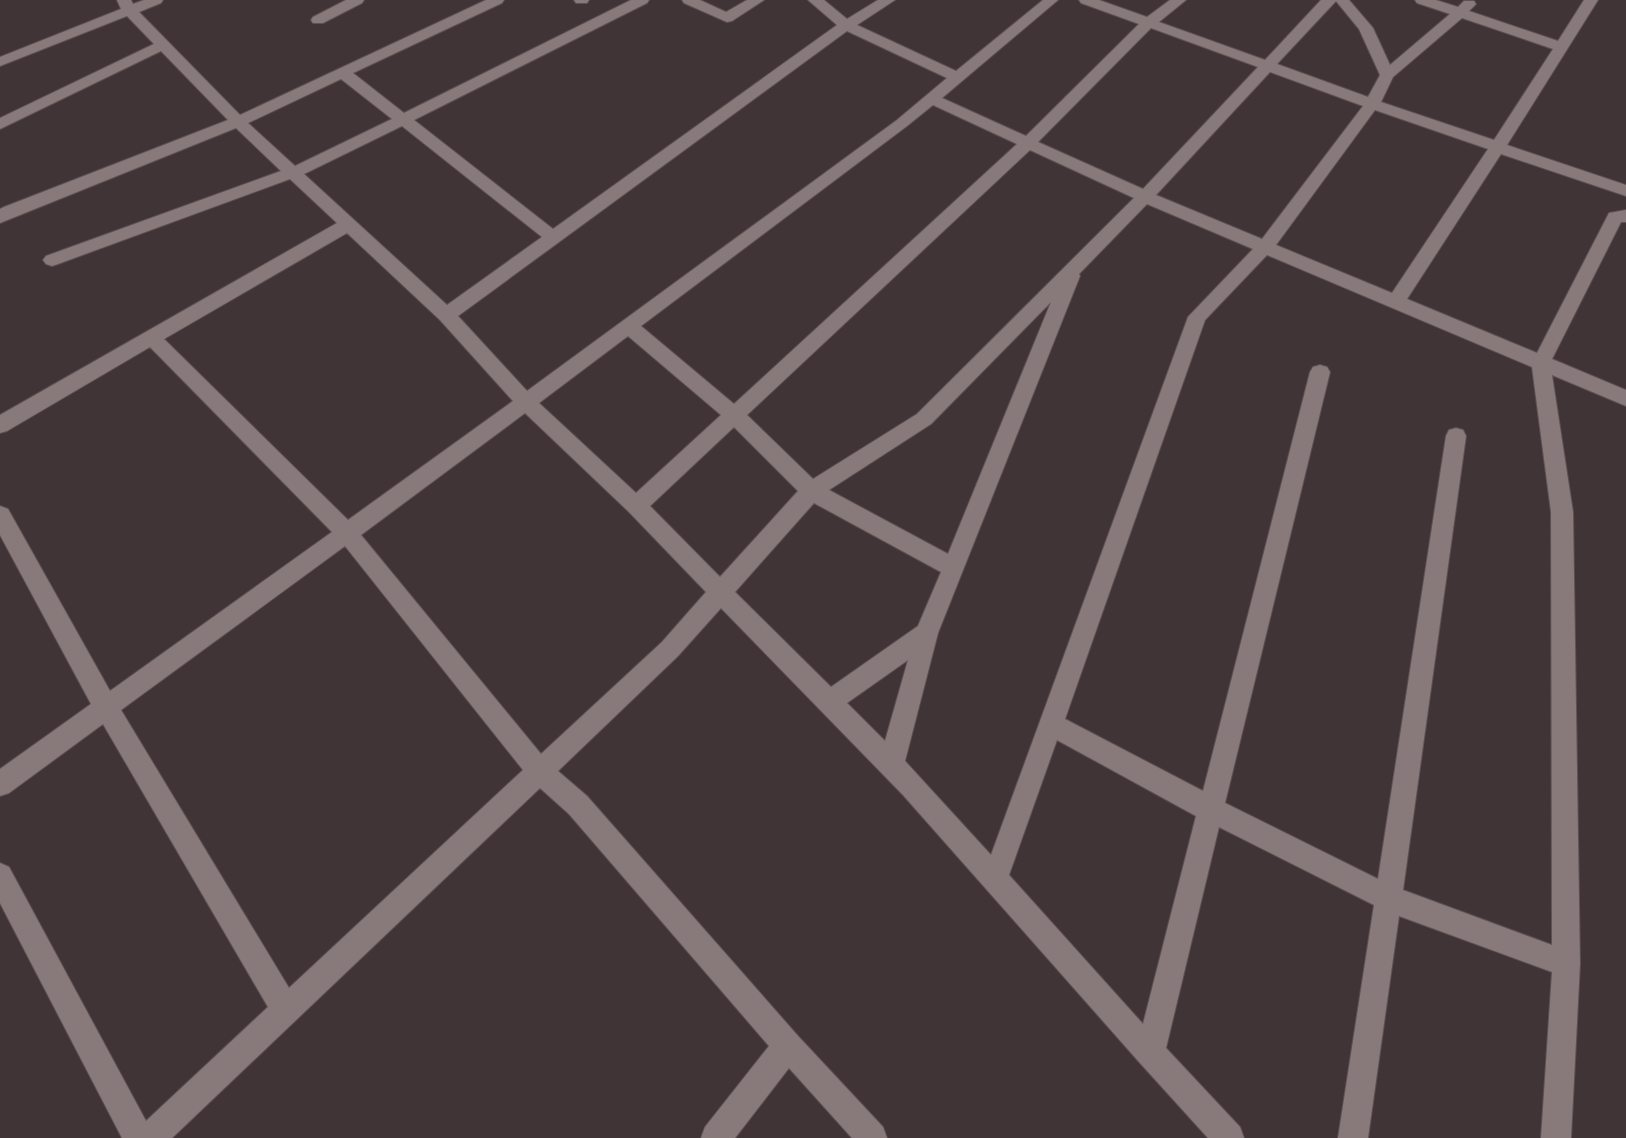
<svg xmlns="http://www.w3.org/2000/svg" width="1626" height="1138" font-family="Arial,sans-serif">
	<rect width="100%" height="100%" fill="#413436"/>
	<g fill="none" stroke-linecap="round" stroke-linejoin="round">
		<!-- street casing -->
		<g stroke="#5c5153" stroke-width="2">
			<path id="street" d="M117,0h14l2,4 11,-4h19l-2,3 -22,9 101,103 246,-115h18l-2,3 -149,70 51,40 227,-113h18l-2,3 -233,117 139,109 284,-204 -29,-25h16l23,19 31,-19h17l-38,25 99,46 87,-71h15l-116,98 84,38 113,-112 -58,-21 -2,-3h20l48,17 23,-17h16l-27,22 106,38 56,-60h28l24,28 17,37 60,-51 -33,-11 -2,-3h21l22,7 6,-6h10l2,3 -7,7 89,30 26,-41h14l-91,145 119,40v11l-125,-42 -94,145 130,54 72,-140 17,-3v12h-5l-69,137 74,31v16l-74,-31 21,137 7,452 -9,174h-30l11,-166 -153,-56 -31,222h-30l36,-233 -155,-78 -53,221 74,79 4,11h-36l-68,-75 -237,-268 -182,-187 -43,48 -120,115 29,25 211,240 85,91 4,11h-35l-63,-70 -54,70h-34l4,-11 64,-81 -200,-232 -29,-26 -368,350h-50l-122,-235v-40l9,4 137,254 122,-114 -165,-283 -94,69 -9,3v-27l91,-65 -91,-169v-29l8,3 102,182 222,-159 -182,-185 -143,84 -7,2v-18l337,-192 -47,-44 -232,85 -6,2 -6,-2 -3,-4 3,-4 235,-85 -45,-43 -236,95v-14l4,-2 224,-87 -67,-69 -161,78v-11l154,-74 -27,-28 -127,50v-9l121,-48zM1336,1l23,28 21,46 -12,22 -91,-33zM1462,18l91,31 -59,91 -113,-38 12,-25zM1151,28l107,39 -115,122 -105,-47zM847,31l100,47 -50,42 -370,271 -69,-75zM1270,72l93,34 -101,133 -106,-44zM341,79l51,40 -97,47 -47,-43zM933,105l84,39 -283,260 -93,-78 266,-200zM1375,110l113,39 -96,144 -116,-48zM402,126l140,111 -95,68 -143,-131zM1030,150l104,48 -217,216 -104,65 -66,-64zM1147,204l106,45 -65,68 -197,538 -86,-94 33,-128 142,-357 -1,-2zM347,233l93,87 73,81 -165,119 -184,-181zM1267,255l265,112 19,145 1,433 -149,-55 63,-454 -3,-6 -7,-2 -7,2 -3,6 -68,443 -153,-76 105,-431 -3,-5 -7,-2 -7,2 -3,5 -107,419 -138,-72 140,-399zM1051,302l-103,252 -119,-64 102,-66zM628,336l93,79 -85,78 -97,-90zM525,413l104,99 77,80 -44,50 -121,112 -180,-219zM734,427l64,64 -78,86 -70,-71zM814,503l127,69 -23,54 -87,61 -96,-95zM345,546l178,224 -234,218 -168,-278zM908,660l-23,81 -38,-38zM1057,740l139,76 -53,208 -134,-149z
				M346,0h18l-2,3 -39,20h-10l-2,-3 2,-3z
				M574,0h15l-2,3h-11z
				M682,0h18l26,12 21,-12h17l-32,21 -5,1 -43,-19z"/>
		</g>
		<!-- street -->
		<use href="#street" fill="#88797b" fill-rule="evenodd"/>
	</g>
</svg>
